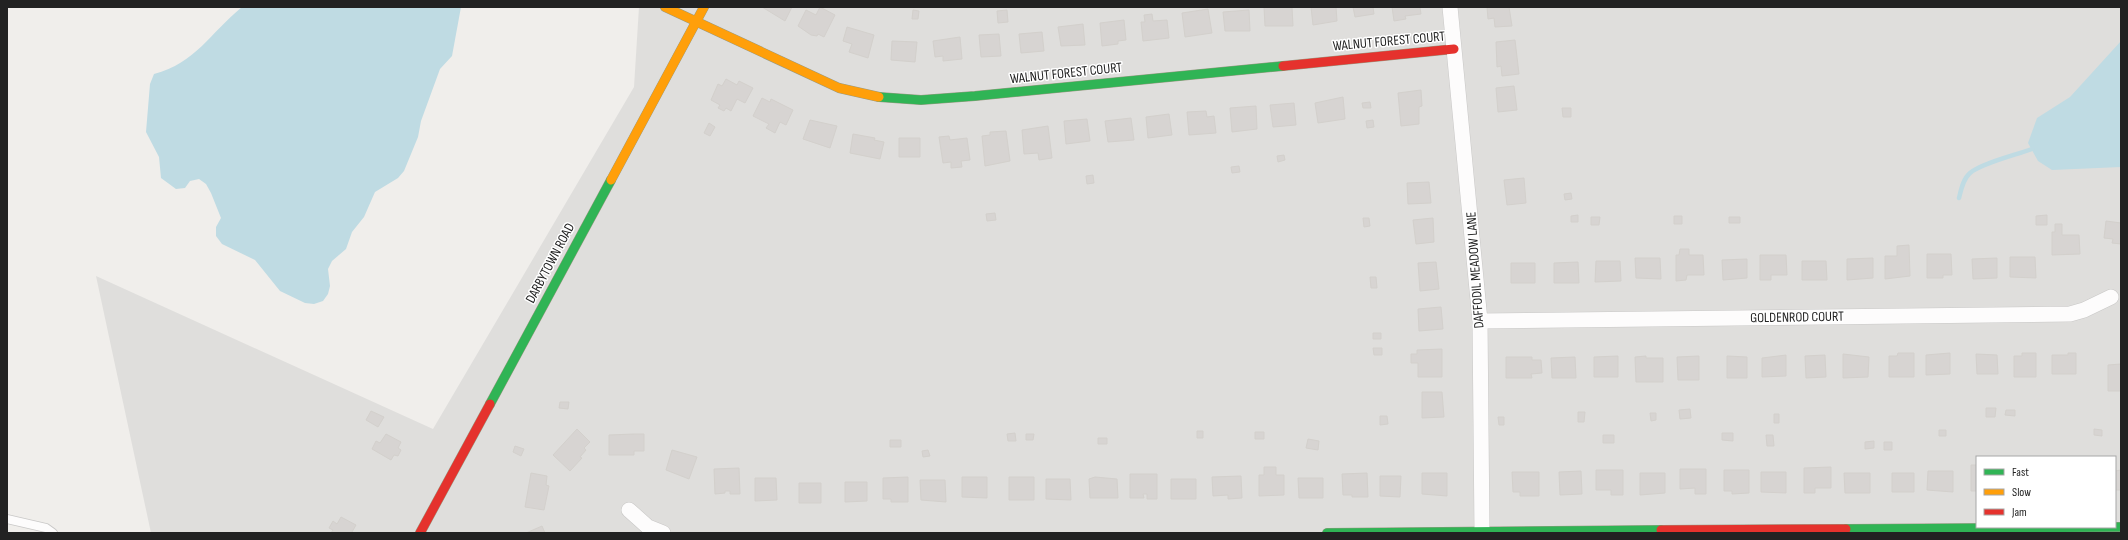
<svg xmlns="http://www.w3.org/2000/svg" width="2128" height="540" font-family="'Sofia Sans Condensed',sans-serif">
	<rect width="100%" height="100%" fill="#f0eeeb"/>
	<!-- residential -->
	<path fill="#dfdedc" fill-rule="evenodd" d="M639,7h1482v526h-1970l-55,-257 337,153 201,-342zM1977,457h138v70h-138z"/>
	<!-- water -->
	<path fill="#bfdbe3" d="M242,7h219l-9,49 -12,13 -19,52 -3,16 -14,34 -6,7 -23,14 -11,25 -12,15 -6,17 -14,12 -4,8 2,17 -2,8 -5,7 -9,3 -9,-1 -25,-12 -25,-31 -33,-16 -6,-8v-9l5,-9 -10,-25 -5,-9 -7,-5 -9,2 -5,7 -9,1 -15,-11 -2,-21 -13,-25 4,-48 4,-10c42,-11 56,-41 88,-67z
		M2121,41v126l-69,3 -14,-9 -10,-18 9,-25 33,-21z"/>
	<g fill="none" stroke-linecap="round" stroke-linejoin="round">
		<!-- stream -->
		<path stroke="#bfdbe3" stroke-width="4.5" d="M1959,198c2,-8 4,-19 11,-25 12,-10 46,-18 62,-24"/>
	</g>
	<!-- building -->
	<path fill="#d7d4d2" stroke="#d3d0cc" d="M762,7h30l-7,14z
		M820,7l15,8 -11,22 -6,-3 -1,2 -6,-1 -13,-9 8,-16 10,5z
		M1264,7h28l1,19h-28z
		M1311,7h25l1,14 -24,4z
		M1353,7h20l1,7 -19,3z
		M1392,7h28l1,7 -16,2 1,3 -12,2z
		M1487,7h22l3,19 -17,1 -1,-9 -6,1z
		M1208,9l4,24 -27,4 -3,-24z
		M913,10l6,1 -1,8h-6z
		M1007,10l1,12 -10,1 -1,-12z
		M1249,10l1,21h-25l-2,-19z
		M1152,14l1,7 14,-1 2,18 -26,3 -2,-19h4l-1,-7z
		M1124,20l2,20 -8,1v3l-16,2 -2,-23z
		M1083,24l2,21 -24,1 -3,-19z
		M847,27l27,8 -6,23 -19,-6 3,-8 -9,-3z
		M1042,32l2,19 -23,2 -2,-19z
		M999,34l2,22 -20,1 -2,-22z
		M960,37l2,22 -19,2v-5l-8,1 -2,-16z
		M1515,40l4,34 -17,2 -1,-10 -4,1 -1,-25z
		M892,41l25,1 -2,20 -24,-2z
		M726,79l11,6 2,-4 14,7 -8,15 -8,-4 -6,12 -5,-3 -2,3 -6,-3 2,-3 -9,-5 7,-16 4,2z
		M1514,86l3,24 -19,2 -2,-24z
		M1421,90l1,16 -3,1v17l-18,2 -3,-33z
		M1343,97l2,22 -27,4 -3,-20z
		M762,98l8,4 1,-3 22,11 -7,15 -6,-3 -5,11 -9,-5 3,-4 -16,-8z
		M1370,102l1,6h-8l-1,-5z
		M1294,103l2,22 -23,2 -3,-22z
		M1256,106l1,23 -25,3 -2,-24z
		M1562,108h9v9h-8z
		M1206,111l1,6 7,-1 2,17 -27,2 -2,-23z
		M1169,114l3,21 -24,3 -2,-21z
		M1131,118l3,22 -26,2 -3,-21z
		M1087,119l3,22 -24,3 -2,-23z
		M810,120l27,6 -7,22 -27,-9z
		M1373,120l1,7 -7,1 -1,-7z
		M709,123l6,4 -5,9 -6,-3z
		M1048,126l4,32 -13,2 -1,-7 -14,1 -2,-24z
		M1006,131l4,30 -25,5 -3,-30 8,-1v-3z
		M853,134l22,4 -1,2 10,2 -4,17 -30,-6z
		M949,136l1,4 17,-2 3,22 -9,1 1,6 -11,1v-6l-8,1 -4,-26z
		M899,138h21v19h-21z
		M1284,155l1,5 -7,2 -1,-6z
		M1239,166l1,6 -8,1 -1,-6z
		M1093,175l1,8 -7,1 -1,-8z
		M1524,178l2,25 -19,2 -3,-25z
		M1429,182l2,21 -23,1 -1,-21z
		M1571,193l1,6 -7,1 -1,-6z
		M995,213l1,7 -9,1 -1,-7z
		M1578,215v7h-7v-6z
		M2047,215v10h-11v-9z
		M1674,216h8v8h-8z
		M1591,217h9l-1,8h-8z
		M1729,217h11v6h-11z
		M1363,218h6l1,8 -6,1z
		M1433,218l1,24 -18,2 -3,-24z
		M2106,221l15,2v21l-9,-1 1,-4 -9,-1z
		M2055,224h7v11h17l1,19 -28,1v-23h3z
		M1909,245l1,31 -25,3v-23h12v-10z
		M1680,249h9v6h14l1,20h-17l-1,5 -10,1v-26h3z
		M1927,254h24l1,21h-9v3h-16z
		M1760,255h26l1,20h-16v5h-11z
		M2010,257h25l1,21 -26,-1z
		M1635,258h25l1,21 -25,-1z
		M1873,258v20l-26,2v-21z
		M1997,258v20l-24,1 -1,-20z
		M1747,259v19l-24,2 -1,-20z
		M1596,261h24l1,20 -26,1z
		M1802,261h24l1,19h-25z
		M1436,262l3,27 -19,2 -2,-28z
		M1578,262l1,21h-25v-20z
		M1511,263h24v20h-24z
		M1370,277h6l1,11h-6z
		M1441,307l2,22 -24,2 -1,-22z
		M1373,333h8v6h-8z
		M1373,348h9v7h-8z
		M1442,349v28h-24v-14h-7v-9h6v-4z
		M1898,353h16v24h-25v-21h8z
		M1950,353v21l-24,1v-20z
		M2022,353h14v24h-22v-21h8z
		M2068,353h8v21h-24v-19h16z
		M1843,354l26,3 -1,20 -25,1z
		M1976,354l21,1 1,19h-21z
		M1786,355v21l-24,1v-19z
		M1825,355l1,22 -20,1 -1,-22z
		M1618,356v21h-24v-20z
		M1646,356v2h17v24h-27l-1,-25z
		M1699,356v24h-21l-1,-23z
		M1727,356l20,1v21h-20z
		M1506,357h26v3h9l1,13 -11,1 1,4h-26z
		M1575,357l1,21h-24l-1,-20z
		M2121,364v27h-13v-26z
		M1422,392h20l2,25 -22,1z
		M560,402h9l-1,7 -9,-1z
		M1986,408h10l-1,9h-9z
		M1690,409l1,9 -11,1 -1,-9z
		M2006,410h9v6l-10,-1z
		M371,411l13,6 -6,10 -12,-7z
		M1578,412h7l-1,10h-6z
		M1650,413h6v7l-5,1z
		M1774,414h5v9h-5z
		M1380,416h7l1,8 -8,1z
		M1498,417h6v8h-5z
		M577,429l13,13 -6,6 2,2 -6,7 2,1 -12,13 -17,-16z
		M2094,429l8,1v6l-8,-1z
		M1939,430h7v6h-7z
		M1197,431h6v7h-6z
		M1255,432h9v7h-9z
		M1015,433l1,8h-8l-1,-7z
		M1722,433h11v8l-11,-1z
		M386,434l15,8 -3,6 3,2 -3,6 -4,-1 -3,5 -19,-11 4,-8 4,2z
		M634,434h10v17h-10v4h-25v-20z
		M1026,434h8l-1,6h-7z
		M1603,435h11v8h-11z
		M1766,435h7l1,11h-7z
		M1098,438h9v6h-9z
		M1308,439l11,2 -1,9 -12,-2z
		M890,440h11v7h-11z
		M1874,441v7l-9,1v-7z
		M1884,442h8v8h-8z
		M515,446l9,3 -3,7 -8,-4z
		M672,450l25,7 -8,22 -23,-9z
		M928,450l2,6 -7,1 -1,-6z
		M1971,465h6v26h-6z
		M1264,467h12v8h8v20l-25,1v-21h5z
		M1831,467v21h-16v5h-11v-25z
		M739,468l1,26h-10v-3h-5v2l-10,1 -1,-25z
		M1680,469h26v25h-11v-6l-15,1z
		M1596,470h27v25h-12v-5h-15z
		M1724,470h25v23l-17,1v-3h-8z
		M2121,470v20h-6v-19z
		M1581,471l1,23 -22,1 -1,-23z
		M1928,471h25v21l-26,-2z
		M1512,472h27v24h-19v-4h-7z
		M1761,472h25v21l-25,-1z
		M531,473l16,3 -1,9 3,1 -5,24 -19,-3z
		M1367,473l1,24h-16v-2h-9l-1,-21z
		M1422,473h25v23l-25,-2z
		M1640,473h25v20l-25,2z
		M1844,473h26v20h-25z
		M1892,473h22v19h-22z
		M1130,474h27v25h-10v-5h-4l1,4h-14z
		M1241,476l1,22 -14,1v-4l-15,1 -1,-19z
		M1380,476h21l-1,21 -20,-1z
		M908,477v25h-17v-3h-8v-21z
		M962,477h25v21l-25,-1z
		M1009,477h25v23h-25z
		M1095,477l22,2 1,19h-28l-1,-19z
		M755,478h21l1,22 -22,1z
		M1298,478h25v20h-24z
		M1046,479h24l1,21 -25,-1z
		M1171,479h25v20h-25z
		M920,480h25l1,22 -25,-2z
		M845,482h22v19l-22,1z
		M799,483h22v20h-22z
		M341,517l15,8 -4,7 3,1h-24l2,-3 -4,-2 4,-7 4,3z
		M542,526l3,7h-19z"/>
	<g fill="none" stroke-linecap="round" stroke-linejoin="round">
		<!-- lane casing -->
		<g stroke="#c9c8c7" stroke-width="10">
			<path id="lane" d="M7,519l39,9 7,5"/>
		</g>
		<!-- street casing -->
		<g stroke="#c9c8c7" stroke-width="16">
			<path id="street" d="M1450,7l30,314 2,212
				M1480,321l590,-7 14,-4 27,-13
				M629,510l19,17 15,6"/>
		</g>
		<!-- fast casing -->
		<g stroke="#999a82" stroke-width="10">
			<path id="fast" d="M879,97l42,3 54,-4 308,-30
				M490,404l121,-224
				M1846,529l275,-2
				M1327,533l334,-3"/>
		</g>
		<!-- slow casing -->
		<g stroke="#999a82" stroke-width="10">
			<path id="slow" d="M665,7l174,81 40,9
				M611,180l93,-173"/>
		</g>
		<!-- jam casing -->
		<g stroke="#999a82" stroke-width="10">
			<path id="jam" d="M1283,66l171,-17
				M1661,530l185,-1
				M420,533l70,-129"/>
		</g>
		<!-- lane -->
		<use href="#lane" stroke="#fdfcfc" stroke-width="8"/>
		<!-- street -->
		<use href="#street" stroke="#fdfcfc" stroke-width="15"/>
		<!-- fast -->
		<use href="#fast" stroke="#30b455" stroke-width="9"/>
		<!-- slow -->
		<use href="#slow" stroke="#ff9f0a" stroke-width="9"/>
		<!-- jam -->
		<use href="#jam" stroke="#e5322d" stroke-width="9"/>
	</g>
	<g text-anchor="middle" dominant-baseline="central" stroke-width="3" stroke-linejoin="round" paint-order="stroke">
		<!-- street labels -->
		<g font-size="14" fill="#222" stroke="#fff">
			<text transform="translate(1389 41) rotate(-5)">WALNUT FOREST COURT</text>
			<text transform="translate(1066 73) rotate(-6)">WALNUT FOREST COURT</text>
			<text transform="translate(550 263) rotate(-62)">DARBYTOWN ROAD</text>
			<text transform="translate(1475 270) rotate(-94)">DAFFODIL MEADOW LANE</text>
			<text transform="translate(1797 317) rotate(-1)">GOLDENROD COURT</text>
		</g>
	</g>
	<!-- border -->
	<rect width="2128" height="540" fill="none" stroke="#222222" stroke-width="16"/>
	<!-- legend -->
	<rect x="1976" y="456" width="140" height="72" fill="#ffffff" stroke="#a7a7a7"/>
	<rect x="1984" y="469" width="20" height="6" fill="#30b455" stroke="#a7a7a7"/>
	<text x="2012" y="476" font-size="12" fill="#222222">Fast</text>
	<rect x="1984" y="489" width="20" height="6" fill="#ff9f0a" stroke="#a7a7a7"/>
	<text x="2012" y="496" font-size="12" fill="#222222">Slow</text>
	<rect x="1984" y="509" width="20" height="6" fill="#e5322d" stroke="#a7a7a7"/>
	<text x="2012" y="516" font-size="12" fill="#222222">Jam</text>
</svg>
